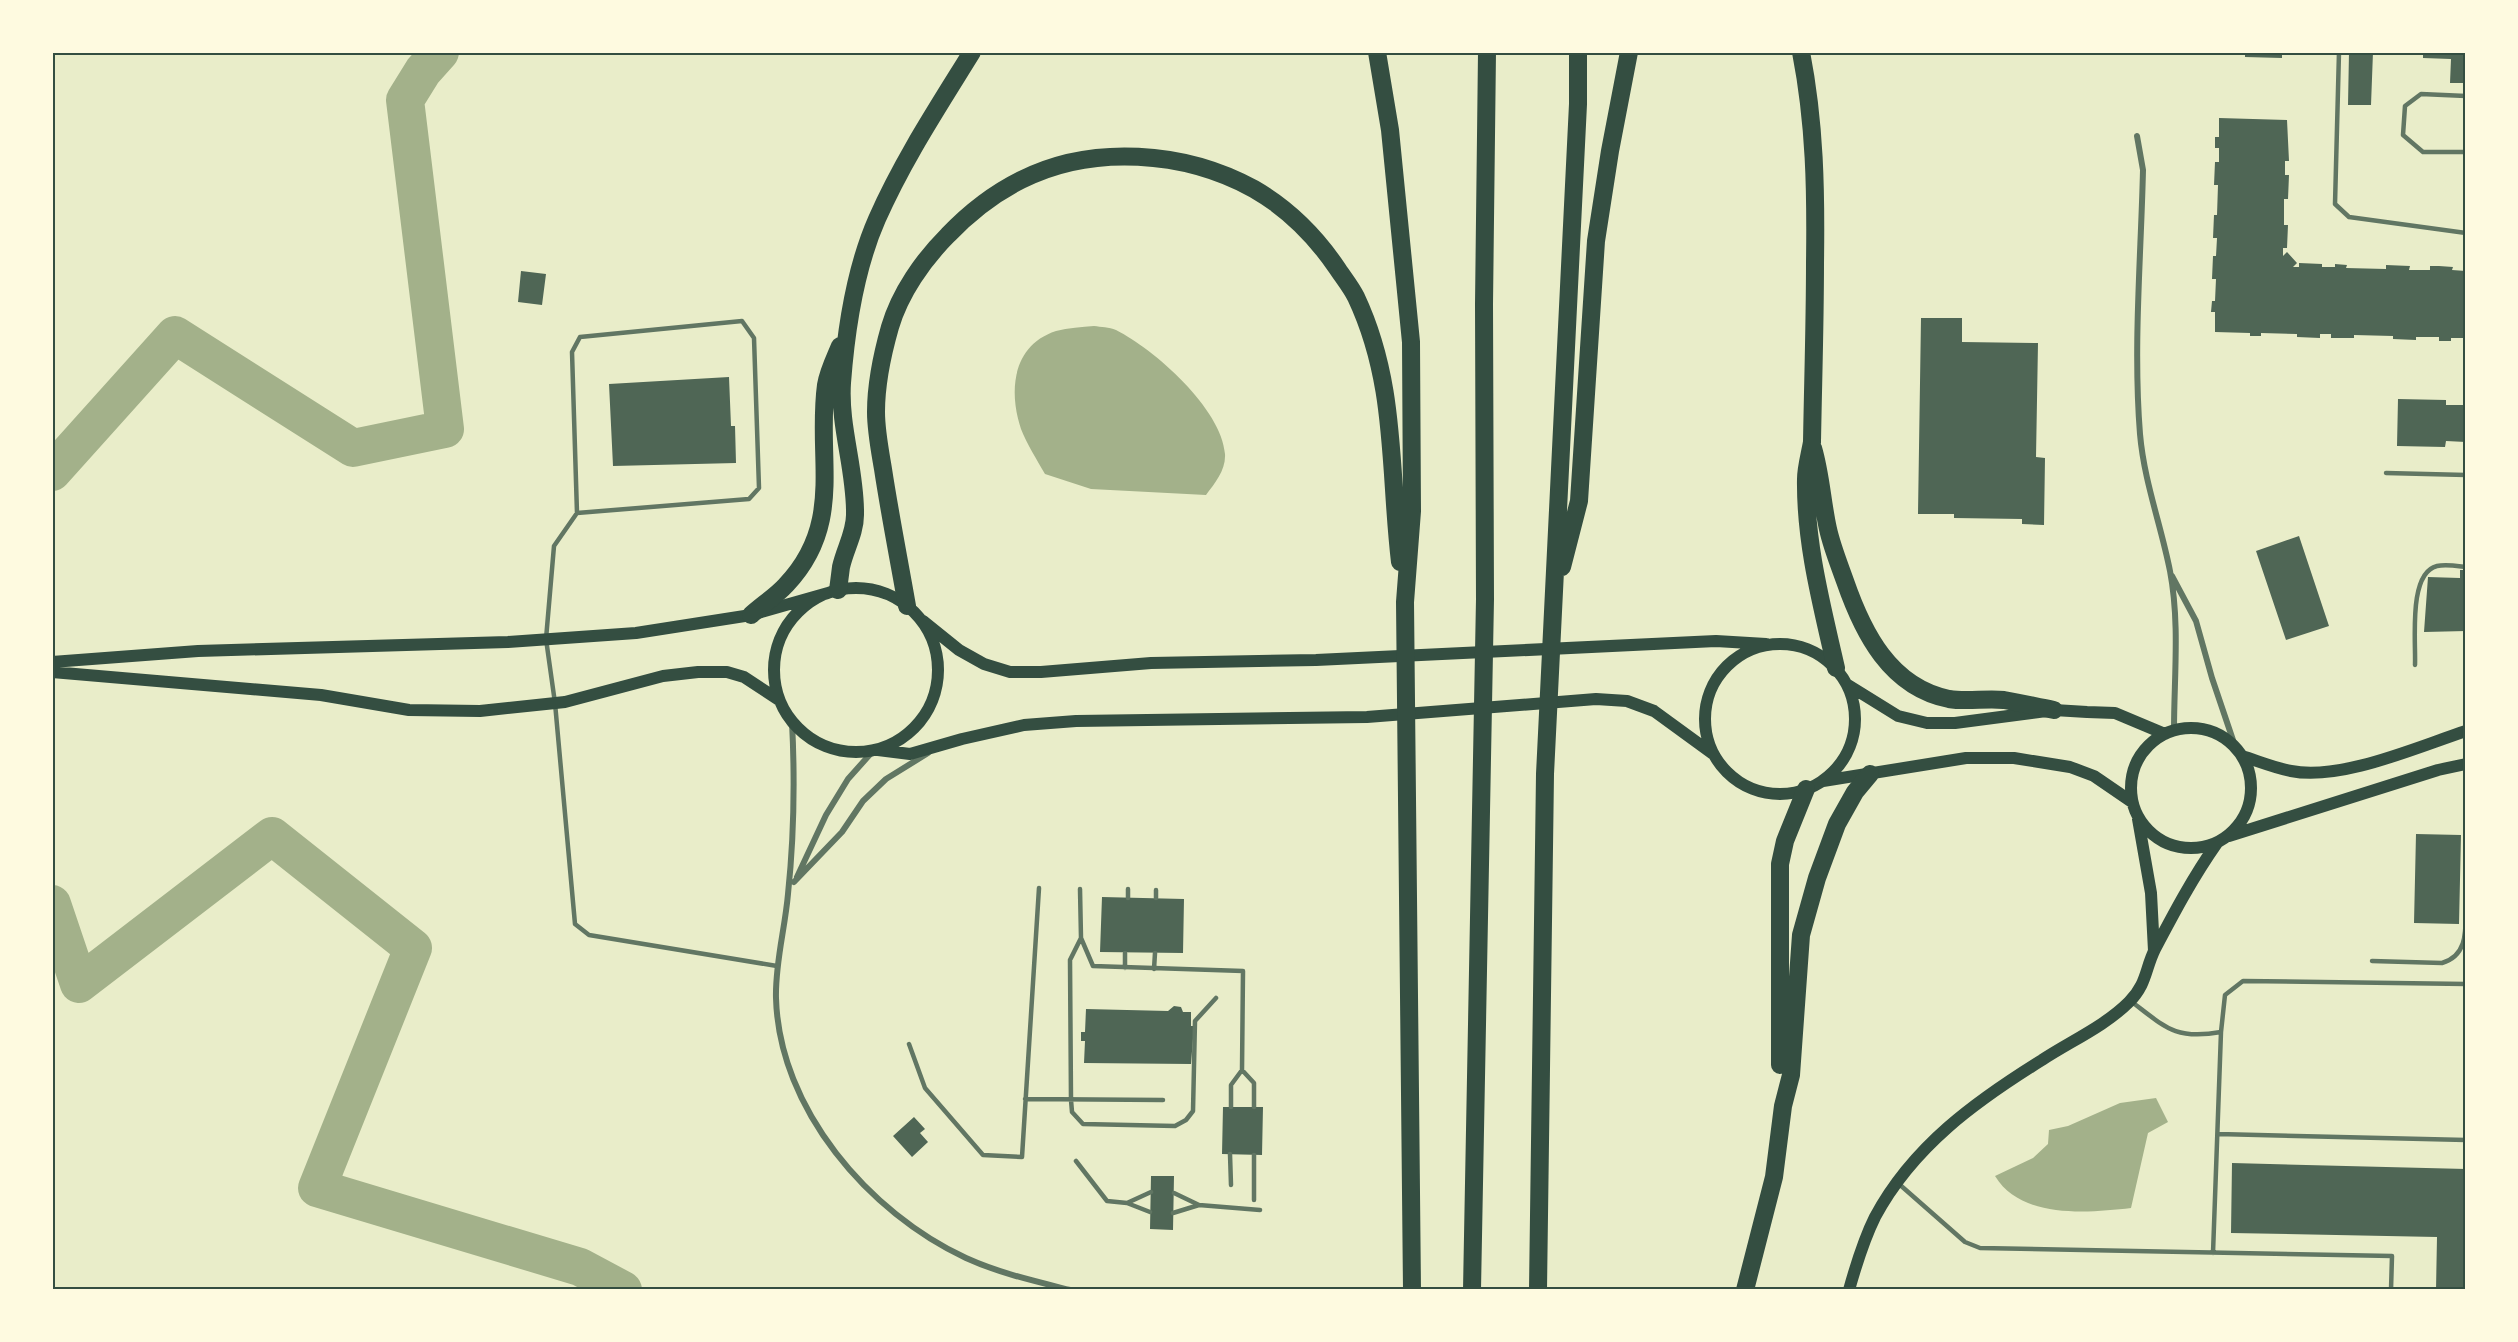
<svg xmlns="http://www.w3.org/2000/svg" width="2518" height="1342" font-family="Overpass,sans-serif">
	<rect width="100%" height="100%" fill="#e9edc9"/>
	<!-- water -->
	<path fill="#a3b18a" d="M1094,326c7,1 15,1 22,4 38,19 106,79 109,124 1,16 -10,29 -19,41l-115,-6 -46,-15c-8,-14 -18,-30 -24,-45 -13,-39 -8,-84 35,-98 12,-3 26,-4 38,-5z
		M2156,1098l12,24 -20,11 -17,75c-44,5 -110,11 -136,-32l38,-18 15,-14 1,-14 19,-4 52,-23z"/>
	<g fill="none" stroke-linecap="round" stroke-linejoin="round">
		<!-- river -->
		<path stroke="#a3b18a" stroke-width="38" d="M52,472l123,-137 178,113 92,-19 -40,-329 18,-29 17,-19
			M52,904l27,80 193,-148 141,112 -96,240 263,79 43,23"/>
	</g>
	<!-- building -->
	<path fill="#4f6655" d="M2245,52h56l-1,3h-18v3l-37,-1z
		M2349,52h24l-2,53h-23z
		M2423,52h43v31h-16l1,-24 -28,-1z
		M2219,118l68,2 2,41h-4v14h4l-1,24h-4v26h4l-1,23h-4v8l4,-4 10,11 -4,4h6v-4l23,1v3h13v-3l12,1 -1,3 40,1v-4l24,1 -1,4h21v-4h9l14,1 -1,3 14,1v67h-15v3h-12v-4h-23v3l-23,-1v-3l-39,-1v3h-23v-4h-11v4l-23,-1v-3l-36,-1v3h-11v-3l-35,-1v-20h-4l1,-11h3l1,-22h-4l1,-23h3l1,-18h-4l1,-23h3l1,-30h-4l1,-23h4v-14h-4v-11h4z
		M521,271l25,3 -4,31 -24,-3z
		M1921,318h41v24l76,1 -2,114 9,1 -1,67 -22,-1v-5l-68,-1v-4h-36z
		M729,377l2,49h4l1,37 -123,3 -4,-82z
		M2398,399l48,1v5h20v37l-20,-1 -1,6 -48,-1z
		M2299,536l30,90 -43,14 -30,-89z
		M2460,570h6v61l-42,1 4,-55 32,1z
		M2416,834l45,1 -2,89 -45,-1z
		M1102,897l82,2 -1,54 -83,-1z
		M1174,1006l7,1 2,5h8v14h3l-3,38 -107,-1 1,-22h-4v-9h4l1,-23 82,2z
		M1223,1107h40l-1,48 -40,-1z
		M914,1117l11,12 -5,4 8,9 -16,15 -19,-21z
		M2232,1163l234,6v121h-30l1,-53 -206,-4z
		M1151,1176h23l-1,54 -23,-1z"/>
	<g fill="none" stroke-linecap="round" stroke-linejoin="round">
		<!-- service -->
		<path stroke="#617663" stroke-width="4.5" d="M2339,52l-4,152 14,13 117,16
			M2466,96l-45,-2 -16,12 -2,29 20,17h43
			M2386,473l80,2
			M577,513l-5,-161 8,-15 162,-16 12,17 5,150 -10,11 -172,14 -23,33 -8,93 9,64 20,221 14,11 188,31
			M2415,665c1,-24 -7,-92 22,-99 9,-2 20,0 29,1
			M1080,889l1,49 12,28 150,5 -1,99 -11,15v22
			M1128,898v-9
			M1156,898v-8
			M1081,938l-11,22 1,140 1,12 11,12 92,2 11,-6 7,-9 2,-90 21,-23
			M2372,961l70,2c28,-8 23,-37 24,-61
			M1125,968v-15
			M1154,969l1,-16
			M2132,1002c34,26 44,38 89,30
			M909,1044l16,44 58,67 39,2 17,-269
			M1242,1070l12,13v24
			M1025,1099l138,1
			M2218,1134l248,6
			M1230,1154l1,31
			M1254,1155v45
			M1076,1161l31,40 20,2 24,-11
			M1899,1184l66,58 15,6 412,8 -1,34
			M1174,1193l25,12 61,5
			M1127,1203l23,9
			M1173,1213l26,-8
			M2213,1253l8,-221 4,-37 18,-14 223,3"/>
		<!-- minor -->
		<path stroke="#617663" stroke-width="6" d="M2137,136l6,34c-2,87 -10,177 -3,264 4,47 21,91 30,137 10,52 4,107 4,159
			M2172,576l24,45 16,57 23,68
			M792,722c3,58 2,115 -4,172 -3,35 -13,69 -12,104 3,111 93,215 190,260 33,15 68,23 104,32
			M797,877l29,-62 22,-36 25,-28
			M794,882l48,-50 21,-31 23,-22 42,-26"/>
		<!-- secondary -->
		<path stroke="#344e41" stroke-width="12" d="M774 670a82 82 0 1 1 164 0a82 82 0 1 1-164 0Z
			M923,621l36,29 25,14 26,8h31l110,-9 165,-3 400,-19 50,3
			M1705 719a75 75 0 1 1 150 0a75 75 0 1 1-150 0Z
			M52,662l146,-11 310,-9 128,-9 115,-18 77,-22
			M52,672l269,23 88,15 71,1 85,-9 98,-26 35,-4h29l17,5 35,23
			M1848,685l50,31 29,7h28l99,-13 33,2 28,1 50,21
			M2131 788a60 60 0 1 1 120 0a60 60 0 1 1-120 0Z
			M878,750l32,4 52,-15 62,-14 52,-4 291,-4 229,-18 31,2 27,10 59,43
			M2242,756c16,5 33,12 49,15 50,10 126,-24 175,-40
			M1823,781l143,-23h48l56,9 24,9 38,26
			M2138,819l13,74 3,58
			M2229,836l209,-66 28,-6
			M1849,1290c7,-25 15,-51 26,-73 38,-71 101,-116 167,-157 29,-19 63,-34 87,-58 18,-18 16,-33 26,-53 19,-36 38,-72 62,-106"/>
		<!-- motorway -->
		<path stroke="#344e41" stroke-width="18" d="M1377,52l13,78 21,212 1,169 -7,91 7,688
			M1801,52c14,72 15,139 14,211 0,60 -2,120 -3,179 -2,12 -6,25 -6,37 -1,64 16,127 30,189
			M1813,448c8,27 9,54 15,81 4,18 11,35 17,52 18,52 45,106 104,118 18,3 37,-1 55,1 17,3 34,7 50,10
			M1562,567l17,-66 17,-260 14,-90 19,-99
			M838,590c1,-7 2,-15 3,-23 4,-18 14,-34 14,-52 1,-44 -16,-88 -13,-132 4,-54 13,-114 35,-164 26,-59 61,-112 95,-167
			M907,606c-8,-46 -17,-91 -24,-137 -3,-18 -7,-38 -7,-57 0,-29 6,-57 14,-85 10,-34 33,-67 58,-92 21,-22 45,-41 73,-55 71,-36 164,-29 233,9 33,19 62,48 83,79 6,9 14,19 19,29 41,87 33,172 44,265
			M751,615c11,-10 25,-19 35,-30 59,-62 30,-127 40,-200 2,-13 9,-27 14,-39
			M1780,1065v-201l5,-23 21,-52
			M1472,1290l13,-691 -1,-295 3,-252
			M1538,1290l7,-516 33,-670v-52
			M1745,1290l29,-113 9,-71 8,-31 10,-140 16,-57 20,-54 18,-32 15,-18"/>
	</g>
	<!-- border -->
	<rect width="2518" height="1342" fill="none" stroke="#fefae0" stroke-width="108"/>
	<rect x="54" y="54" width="2410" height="1234" fill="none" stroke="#344e41" stroke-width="2"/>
</svg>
